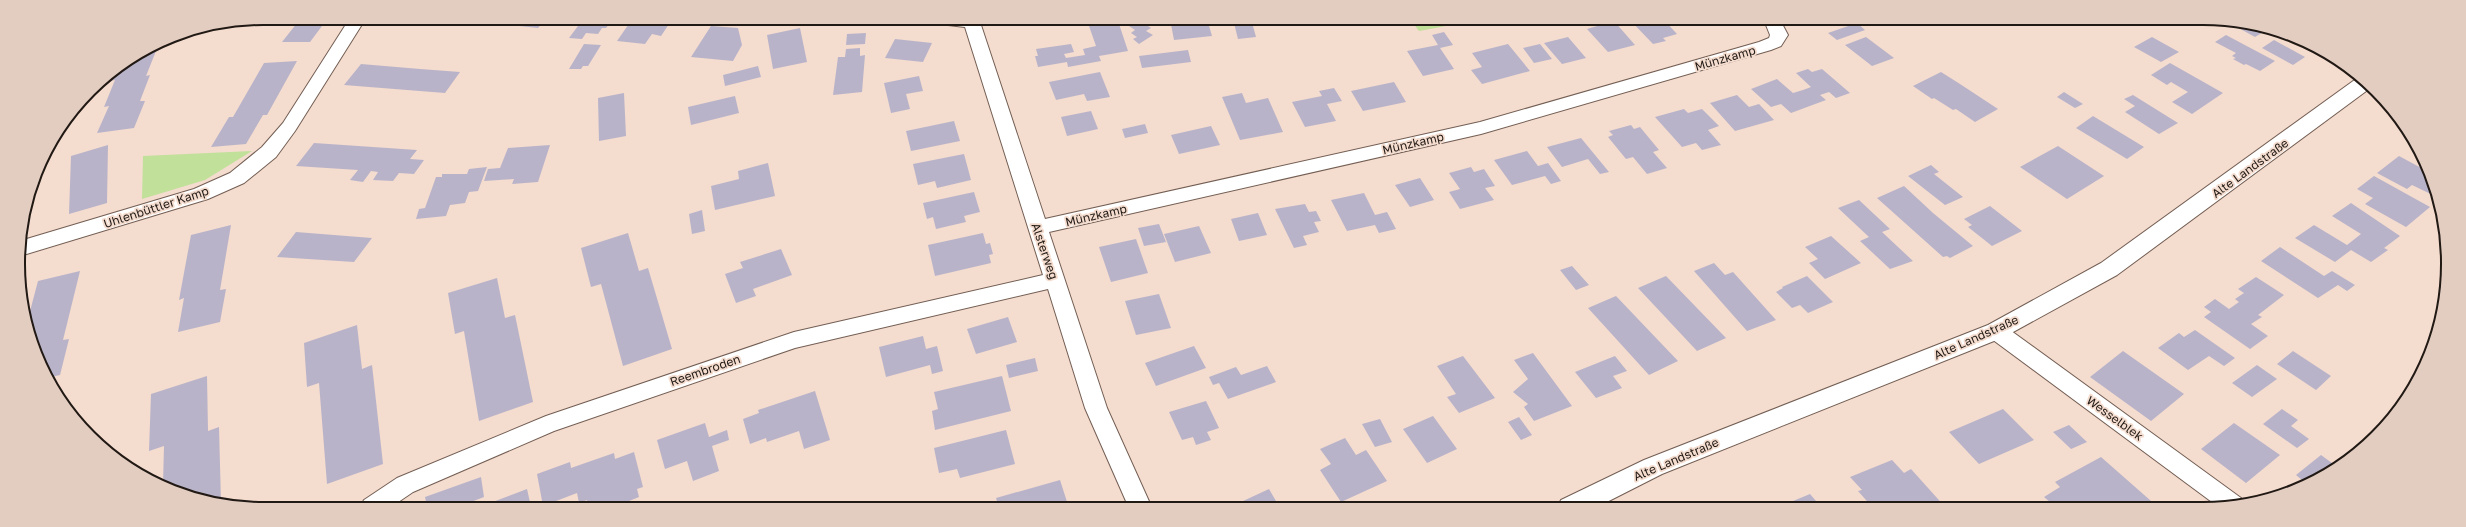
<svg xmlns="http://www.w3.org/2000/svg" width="2466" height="527" font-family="'Golos Text',sans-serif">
	<rect width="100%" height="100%" fill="#f4dccf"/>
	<!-- green -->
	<path fill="#c1e09a" d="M1410,19h73l-64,12z
		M252,151l-47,29 -63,19 1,-43z"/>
	<!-- building -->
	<path fill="#b9b3c9" d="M301,18h27l-18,24h-28z
		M463,18h31l-3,4z
		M515,18h37l-3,4 -5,-1 -6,7 -28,-3z
		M584,18h25l4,1 -7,9h-4l-4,6 -12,-1 -4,6 -13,-1z
		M633,18l28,3 -1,2 9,1 -8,12 -9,-2 -7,10 -28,-3z
		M1129,19h15l5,3 -4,2 6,4 -5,3 7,4 -14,9 -6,-5 4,-2 -6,-4 4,-3 -6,-4 4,-2 -6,-4z
		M1170,19h37l5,17 -38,4z
		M1233,19h18l5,18 -18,2z
		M1629,19h34l14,15 -14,4 3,3 -13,3z
		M1701,20h29l-23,6z
		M2224,20h10l31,11 -10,6z
		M1118,21l10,30 -29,5 2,5 -33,6 -1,-5 -29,5 -3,-11h3l-2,-7 35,-5 3,8 -10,2 2,4 19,-3 -2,-6 13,-3 -7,-20z
		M1614,21l21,24 -27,7 -21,-23z
		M1857,23l8,7 -28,10 -9,-7z
		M711,26l27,2 4,17 -9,16 -42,-4z
		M800,28l7,34 -34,7 -6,-34z
		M1444,32l9,13 -13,3 14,21 -31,7 -16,-25 31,-6 -6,-10z
		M866,33l-1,11 -19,1 1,-11z
		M2226,35l49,26 -15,10 -14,-7 -2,1 -11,-6 3,-1 -4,-2 4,-3 -21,-11z
		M1568,37l18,21 -24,6 -18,-21z
		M1866,37l28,21 -22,8 -27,-21z
		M2152,37l27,15 -18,10 -27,-15z
		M895,39l37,4 -9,19 -38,-4z
		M2274,40l31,17 -12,8 -31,-17z
		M584,44l17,1 -13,21h-5l-2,3h-12z
		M1508,44l22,27 -48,13 -11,-14 11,-3 -10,-14z
		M1540,44l12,15 -18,4 -11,-15z
		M860,48v8l5,-1 -3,37 -29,3 5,-38h7l1,-8z
		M1188,50l3,12 -49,6 -3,-12z
		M156,51l-10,25 4,-1 -10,26h5l-11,27 -37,5 12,-27 -5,1 11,-27 -5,1 4,-7 33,-22z
		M297,61l-30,54h-4l-17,29 -35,3 18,-30h4l31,-54z
		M2170,63l53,30 -31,21 -20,-12 16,-10 -17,-10 -4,3 -16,-10z
		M361,64l59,5 40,3 -15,21 -101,-8z
		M758,66l3,11 -36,9 -2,-11z
		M1808,69l4,3 10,-3 28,24 -14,5 -7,-6 -9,3 6,5 -35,13 -10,-9 -10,3 -20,-18 26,-10 16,14 10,-3 8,-3 -15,-14z
		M1100,72l10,25 -23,4 -3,-7 -28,6 -7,-18z
		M1941,72l19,12 38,25 -23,13 -19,-13 -3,1 -19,-12 -2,1 -19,-13z
		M919,76l4,15 -17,3 4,15 -19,4 -7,-30z
		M1394,82l12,20 -43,9 -12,-20z
		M1334,88l8,13 -15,3 9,17 -31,6 -13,-25 30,-6 -3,-5z
		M2064,92l19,12 -8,4 -18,-11z
		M624,93l2,43 -27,5 -1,-43z
		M1242,93l4,10 22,-5 15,34 -43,8 -18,-43z
		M1737,95l12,12 10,-3 15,16 -39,11 -25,-28z
		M2133,95l45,28 -19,11 -34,-22 10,-6 -11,-7z
		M735,96l4,17 -48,12 -3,-18z
		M1684,109l4,4 14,-4 17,17 -11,4 13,15 -19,5 -6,-7 -14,4 -27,-30z
		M1091,111l7,18 -31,7 -6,-19z
		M2093,116l51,31 -17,12 -51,-31z
		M954,121l6,20 -49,10 -5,-20z
		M1145,124l3,9 -23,5 -3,-9z
		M1631,125l3,4 6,-2 19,23 -6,2 14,16 -20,6 -14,-17 -7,2 -18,-22 5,-2 -4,-4z
		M1211,126l9,19 -41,9 -8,-19z
		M1581,138l28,34 -9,2 -12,-15 -26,8 -15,-20z
		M314,143l103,7 -7,9 14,1 -10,14 -15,-1 -6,8 -20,-1 5,-8 -7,-1 -8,11 -13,-2 8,-10 -62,-4z
		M108,145l-1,58 -38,11 2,-58z
		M550,145l-12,37 -26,2 2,-5 -30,2 4,-12 12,-1 8,-20z
		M2058,146l46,30 -37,23 -47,-32z
		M1527,151l11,15 10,-3 13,18 -10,3 -6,-8 -33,9 -18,-25z
		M964,154l7,26 -34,8 -2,-7 -17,4 -5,-21z
		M2399,156l26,14 14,28 -27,-13 -5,4 -30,-16z
		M768,163l7,33 -60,14 -4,-24 28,-7 -1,-8z
		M1931,165l8,7 -5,2 29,23 -18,8 -37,-29z
		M487,167l-9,24 -9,1 -4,11 -15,2 -4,11 -30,3 3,-10 6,-1 11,-31h6v-3h25l2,-5z
		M1471,167l3,5 10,-3 11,17 -10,2 9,12 -34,9 -11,-17 11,-3 -11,-16z
		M2374,176l56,31 -24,20 -41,-23 8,-6 -16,-9z
		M1420,178l14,22 -24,7 -15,-22z
		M1904,186l29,27 40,33 -23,12 -3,-2 -4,1 -66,-59z
		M974,192l6,20 -16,4 2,6 -30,7 -3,-12 -6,2 -4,-16z
		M1364,193l11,22 12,-3 9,17 -17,4 -4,-8 -28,6 -16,-31z
		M1859,200l31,29 -8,3 31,29 -23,8 -30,-28 9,-4 -31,-29z
		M2351,203l49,33 -16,12 4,2 -17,12 -20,-12 -16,12 -40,-24 19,-13 33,20 14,-11 -29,-18z
		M1305,204l4,8 7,-1 5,10 -7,1 5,10 -16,4 4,9 -13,3 -19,-39z
		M1990,206l32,25 -30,15 -24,-19 4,-2 -8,-6z
		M702,210l3,21 -13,3 -3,-20z
		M1258,213l9,22 -28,6 -8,-22z
		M1159,224l7,18 -22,4 -6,-18z
		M231,225l-11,65 6,-1 -6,33 -42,10 6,-34 -5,2 12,-65z
		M1199,226l12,27 -36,9 -11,-28z
		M296,232l76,6 -18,24 -77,-5z
		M628,233l11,38 9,-3 24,81 -49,17 -22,-82 -10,3 -10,-39z
		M983,233l3,11 4,-1 3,11 -4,1 2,8 -56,13 -7,-31z
		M1831,236l30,27 -36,16 -16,-16 9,-4 -13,-12z
		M1136,239l12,34 -37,9 -12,-35z
		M2280,247l44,29 8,-5 23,14 -8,6 -9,-6 -20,13 -57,-37z
		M781,249l11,26 -39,14 3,7 -20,7 -11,-29 18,-6 -3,-6z
		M1714,263l11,12 8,-3 43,48 -29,11 -53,-60z
		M1572,266l17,19 -13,5 -16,-20z
		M80,271l-17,69 6,-1 -9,36 -9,2 -20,-35 -2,-27 9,-34z
		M1666,276l60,62 -29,13 -59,-63z
		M1807,276l26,26 -25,11 -8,-8 -8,3 -16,-16 7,-4 -1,-1z
		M2256,277l28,18 -26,20 4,2 -11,7 17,12 -18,13 -46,-32 7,-5 -7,-5 11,-8 14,10 10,-7 -4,-3 9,-6 -6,-4z
		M497,278l8,40 10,-3 18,87 -54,19 -15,-90 -9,3 -7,-41z
		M1159,294l12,34 -35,7 -11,-34z
		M1616,296l62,65 -29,14 -61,-67z
		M1008,317l9,25 -41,12 -9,-25z
		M357,325l5,44 10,-4 11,99 -56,20 -8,-101 -12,4 -3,-44z
		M2195,330l40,28 -11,8 -15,-10 -21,14 -30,-22 21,-15 5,4z
		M923,336l3,13 11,-3 6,25 -11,3 -2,-9 -44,12 -7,-30z
		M1194,346l12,22 -50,18 -11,-23z
		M2123,351l61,43 -33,27 -61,-44z
		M2293,351l38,25 -15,14 -39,-26z
		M1533,353l39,53 -38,15 -10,-14 4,-3 -15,-12 15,-13 -14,-19z
		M1463,356l32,42 -36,15 -12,-16 9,-3 -19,-28z
		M1615,356l12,15 -14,5 9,12 -26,10 -21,-26z
		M1035,358l3,13 -29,7 -3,-13z
		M2257,365l20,14 -25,18 -20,-14z
		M1267,366l9,16 -48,17 -9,-16 -6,2 -4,-8 27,-10 5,8z
		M207,376l1,55 11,-4 2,76 -58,-19 1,-38 -15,5 2,-57z
		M1002,376l9,35 -76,19 -3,-19 6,-2 -4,-17z
		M815,391l15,49 -26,9 -5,-18 -32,11 -1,-4 -16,6 -7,-25 16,-6 -1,-3z
		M1206,401l13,27 -12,4 4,8 -15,5 -3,-8 -11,3 -13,-28z
		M2003,409l31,31 -55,24 -30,-32z
		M2282,409l16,11 -7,6 18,13 -12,9 -34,-24z
		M1433,416l24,33 -30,14 -24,-34z
		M1519,417l13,18 -11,5 -13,-18z
		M1380,419l12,23 -17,5 -13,-23z
		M705,423l4,14 18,-7 2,10 -17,6 7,25 -26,10 -6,-20 -22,8 -8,-29z
		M2234,423l46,32 -34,28 -45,-34z
		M2069,425l18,17 -16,7 -18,-17z
		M1006,430l9,34 -55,14 -3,-9 -18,4 -5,-25z
		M1345,438l11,17 10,-5 21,31 -46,21 -21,-32 11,-6 -11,-15z
		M634,452l9,35 -6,2 2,8 -25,10h-26l-1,-7 -8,3 -2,-10 -34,13 -6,-32 33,-12 1,6 43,-15 1,6z
		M2321,455l15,11 -28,19 -12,-10z
		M2101,457l58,51h-102l-13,-11 16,-10 -5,-5z
		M1892,460l12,13 7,-4 35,39h-73l-15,-17 4,-1 -12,-13z
		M481,477l3,20 -26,10h-31l-2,-10z
		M1060,480l9,28h-70l-3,-10z
		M527,489l4,18h-49v-1z
		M1269,489l11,19h-52z
		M1810,494l12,14h-46z"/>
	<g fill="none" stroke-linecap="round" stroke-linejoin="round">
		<!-- minor casing -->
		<g stroke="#735e53" stroke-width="2">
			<path id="minor" d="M350,18h16l-71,113 -19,26 -32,26 -36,16 -188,57v-15l174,-52 36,-16 32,-26 21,-24z
				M929,19h49l2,3 65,197 435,-97 279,-80 10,-4 1,-3 -6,-15h16l8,15 -7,11 -10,4 -290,84 -432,98 58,176 45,100h-23l-44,-100 -37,-119 -253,59 -241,83 -141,61 -22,15h-31l4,-7 33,-22 149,-62 248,-84 249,-57 -78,-248 -34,-4z
				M1996,323l7,2 238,173 2,4 -23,6 -231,-171 -3,-6 3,-6z"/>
		</g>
		<!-- secondary casing -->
		<g stroke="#735e53" stroke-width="2">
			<path id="secondary" d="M2356,79l13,10 -252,186 -113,62 -342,137 -67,34h-38l4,-8 83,-40 344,-135 113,-62z"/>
		</g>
		<!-- minor -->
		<use href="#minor" fill="#fff" fill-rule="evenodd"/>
		<!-- secondary -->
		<use href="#secondary" fill="#fff" fill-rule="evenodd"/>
	</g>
	<g text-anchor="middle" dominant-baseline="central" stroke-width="3.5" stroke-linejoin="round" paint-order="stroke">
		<!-- street labels -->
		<g font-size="12" fill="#211914" stroke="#f4dccf">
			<text transform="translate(1725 58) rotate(-16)">Münzkamp</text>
			<text transform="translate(1413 143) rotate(-13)">Münzkamp</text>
			<text transform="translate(2250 168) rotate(-36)">Alte Landstraße</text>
			<text transform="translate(156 207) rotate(-18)">Uhlenbüttler Kamp</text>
			<text transform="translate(1096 215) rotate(-13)">Münzkamp</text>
			<text transform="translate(1045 251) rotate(71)">Alsterweg</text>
			<text transform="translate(1976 337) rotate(-24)">Alte Landstraße</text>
			<text transform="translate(705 370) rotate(-19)">Reembroden</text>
			<text transform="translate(2115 418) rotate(36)">Wesselblek</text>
			<text transform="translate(1676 459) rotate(-23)">Alte Landstraße</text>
		</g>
	</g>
	<!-- crop -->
	<path d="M0 0H2466V527H0ZM263 25H2203A238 238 0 0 1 2441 263V264A238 238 0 0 1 2203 502H263A238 238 0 0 1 25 264V263A238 238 0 0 1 263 25Z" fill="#e3ccc0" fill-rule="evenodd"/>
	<path fill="none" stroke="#211914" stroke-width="2" d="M263 25H2203A238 238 0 0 1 2441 263V264A238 238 0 0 1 2203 502H263A238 238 0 0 1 25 264V263A238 238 0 0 1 263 25Z"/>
</svg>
